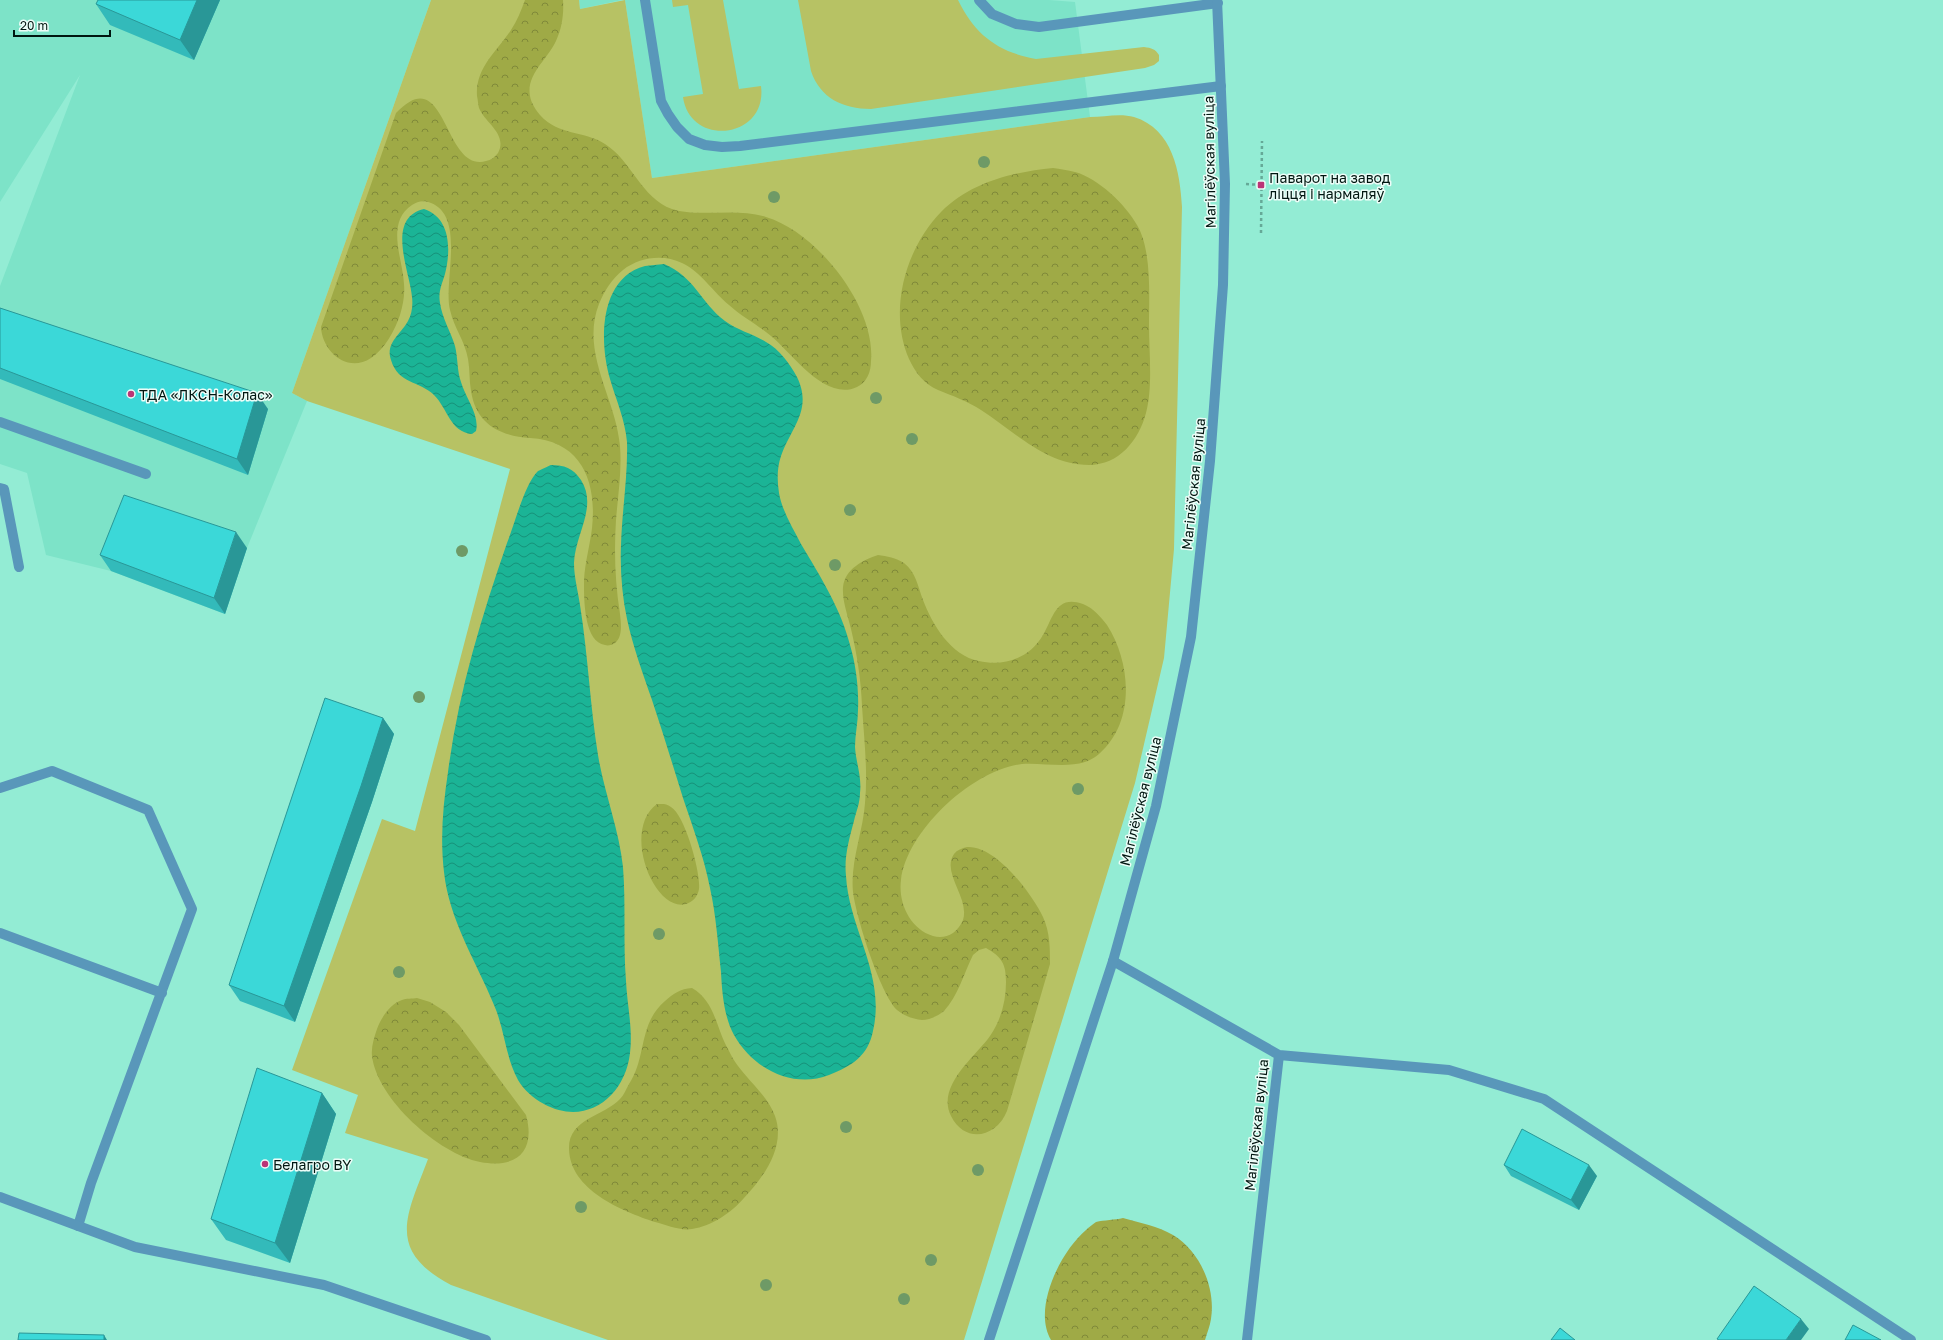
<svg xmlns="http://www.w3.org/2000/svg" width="1943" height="1340" font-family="'Golos Text',sans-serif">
	<defs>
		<pattern id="forest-crowns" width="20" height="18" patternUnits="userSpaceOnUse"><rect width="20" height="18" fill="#9faa46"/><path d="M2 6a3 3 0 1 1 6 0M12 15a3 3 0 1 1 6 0" fill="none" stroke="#7f8939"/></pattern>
		<pattern id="water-waves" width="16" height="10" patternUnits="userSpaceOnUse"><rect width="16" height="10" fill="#1bb496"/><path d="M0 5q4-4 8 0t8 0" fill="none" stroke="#169179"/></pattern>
	</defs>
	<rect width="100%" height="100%" fill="#93ecd4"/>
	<!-- built -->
	<path fill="#7de3c8" d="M0,0h431l-139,393 15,8 -60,147 -22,66 -114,-43 -65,-16 -19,-82 -27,-9v-178l80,-211 -80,127z
		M579,0h43l-42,9z
		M625,0h424l26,2 15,115 -438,61z"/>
	<!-- green -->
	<path fill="#b7c264" d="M431,0h148l1,9 45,-9 27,178 438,-61c14,0 30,-4 44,0 39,12 46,55 48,90l-8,342 -10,109 -29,125 -171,557h-356l-157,-55c-66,-35 -44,-70 -23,-126l-83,-26 13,-38 -66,-25 90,-251 33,12 95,-362 -203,-68 -15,-8z
		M672,0h51l16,89 22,-3c7,53 -71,62 -78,11l20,-3 -15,-89 -15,2z
		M798,0h160c17,35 40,52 78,59l108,-12c8,1 11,2 15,8v6l-5,4 -9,3 -274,41c-28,0 -51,-11 -60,-38z"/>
	<!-- forest -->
	<path fill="url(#forest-crowns)" d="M525,0h38c1,14 -1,28 -7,41 -8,18 -30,33 -26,55 1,7 6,14 10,19 19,21 43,15 65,29 27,17 36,54 67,65 26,9 64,-2 94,8 51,15 110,90 105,144 0,11 -4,21 -14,26 -32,15 -65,-34 -86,-51 -13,-11 -29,-19 -42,-31 -16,-13 -28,-33 -47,-42 -19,-9 -42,-6 -59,7 -11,9 -19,21 -24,34 -19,49 17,94 21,142 2,25 -2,49 -4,74 -2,32 -1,62 4,94 1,9 3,23 -5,29 -3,2 -7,3 -10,2 -22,-3 -21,-49 -21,-65 1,-18 6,-35 8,-52 5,-46 -10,-87 -62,-90 -30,-2 -54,-14 -59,-47 -2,-11 -1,-21 -3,-32 -3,-18 -14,-31 -18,-49 -7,-28 16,-93 -19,-107 -7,-3 -13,-2 -19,2 -27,18 -9,54 -8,79 1,11 -1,21 -4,31 -5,15 -15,34 -29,43 -24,16 -49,-7 -50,-31l75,-214c51,-54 47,60 90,48 5,-1 9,-4 12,-8 10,-19 -13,-30 -19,-45 -1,-3 -1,-8 -2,-12 -2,-28 20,-45 34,-66 6,-9 10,-19 14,-30z
		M1053,168c7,1 15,2 22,4 23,6 51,33 62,53 15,25 12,71 12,100 0,27 4,62 -3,88 -7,27 -27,52 -57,52 -43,0 -74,-33 -108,-55 -14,-9 -28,-14 -43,-20 -14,-6 -23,-18 -29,-31 -21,-48 -4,-110 32,-147 30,-30 72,-40 112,-44z
		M878,555c9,1 18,3 26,8 12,9 14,24 19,37 9,24 28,56 56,61 25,6 51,-3 64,-26 10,-17 13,-41 40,-31 10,4 18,13 24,21 24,37 29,97 -8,129 -20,18 -53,8 -77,10 -50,6 -115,67 -121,116 -3,23 9,49 32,56 7,2 14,1 20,-3 4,-3 8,-8 10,-13 7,-22 -22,-47 -9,-66 3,-4 8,-6 13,-7 29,-2 65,47 76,70 7,15 7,31 7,47l-43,147c-11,27 -42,33 -56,5 -15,-30 24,-59 39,-80 11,-16 16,-35 16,-54 0,-18 -4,-25 -20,-34l-7,2 -6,5c-9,18 -15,41 -29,56 -6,5 -15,9 -22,9 -9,-1 -18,-4 -25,-10 -17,-17 -41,-93 -44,-118 -3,-30 10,-60 12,-89 3,-32 -1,-65 -3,-97 -1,-26 -5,-52 -11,-77 -3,-13 -9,-28 -8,-42 2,-18 20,-27 35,-32z
		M657,804c5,0 9,-1 14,3 14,8 30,66 28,82 -1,7 -6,13 -13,15 -32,9 -65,-74 -29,-100z
		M692,988c23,13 24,40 36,61 3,6 6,12 10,17 11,15 31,32 37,50 11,30 -11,61 -31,82 -13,15 -32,28 -52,31 -12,2 -25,-4 -37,-7 -33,-11 -85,-32 -86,-73 -1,-30 35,-33 51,-50 4,-4 6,-10 9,-15 18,-27 9,-60 36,-83 9,-8 15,-12 27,-13z
		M417,998l13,4 16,10 13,13 67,90c10,36 -9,54 -46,47 -41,-8 -103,-63 -108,-106 -1,-9 2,-18 5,-27 4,-11 13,-25 25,-29 4,-2 10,-1 15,-2z
		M1123,1218c17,5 35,8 50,17 27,16 43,53 38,84 -1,7 -4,14 -6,21h-154c-19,-32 10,-89 35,-110 3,-3 7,-6 10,-8 8,-2 19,-2 27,-4z"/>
	<!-- water -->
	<path fill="url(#water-waves)" d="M424,209c27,9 27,41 21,65 -3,10 -7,18 -5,29 2,15 11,29 15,43 3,12 2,25 6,36 4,15 19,33 15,49l-4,3c-22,-2 -24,-25 -38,-39 -14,-14 -36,-11 -43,-35 -6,-17 10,-26 17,-39 4,-7 5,-16 4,-24 -2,-25 -27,-79 12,-88z
		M664,264c30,12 37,39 61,57 12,9 28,13 41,21 13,7 24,22 31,35 16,33 -6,50 -16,79 -4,12 -4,24 -2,37 3,18 14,35 22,51 19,32 40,65 49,101 6,20 9,44 8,65 0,12 -3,25 -3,37 1,16 7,30 5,46 0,10 -4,19 -6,28 -5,18 -10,36 -8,55 3,53 40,99 27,155 -5,25 -21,35 -44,44 -36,14 -76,-6 -95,-40 -10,-18 -12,-43 -13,-63 -3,-28 -5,-57 -11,-84 -6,-31 -17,-60 -27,-90 -10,-32 -20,-65 -31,-98 -9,-26 -19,-53 -25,-81 -5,-24 -7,-49 -6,-74 1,-35 7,-69 6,-103 -2,-23 -11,-42 -17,-63 -11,-37 -11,-101 35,-113 6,-1 13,-1 19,-2z
		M551,465c13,0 22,3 30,15 17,27 -6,54 -7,83 0,14 4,28 6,42 8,50 10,100 18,150 6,37 21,74 25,112 3,38 0,76 3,114 1,23 7,48 4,72 -5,44 -44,74 -86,51 -11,-6 -20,-14 -26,-24 -13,-24 -13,-50 -24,-75 -18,-44 -45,-85 -50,-133 -4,-34 -1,-67 4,-100 10,-78 33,-154 59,-229 7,-17 18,-60 31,-72 1,0 12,-6 13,-6z"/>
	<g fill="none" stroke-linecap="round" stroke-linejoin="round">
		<!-- path -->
		<path stroke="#65a997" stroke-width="2.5" stroke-dasharray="3 3" stroke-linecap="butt" d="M1246,184l15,1
			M1261,233l1,-92"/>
		<!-- service -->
		<path stroke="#5997ba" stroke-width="10" d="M645,0l16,101 7,13 9,13 12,12 16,6 17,2 18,-1 481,-60
			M979,0l13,14 24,10 23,3 179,-24
			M0,422l146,52
			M0,488l4,1 15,78
			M0,788l52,-17 96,39 44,99 -101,274 -13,43
			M0,933l162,60"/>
		<!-- minor -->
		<path stroke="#5997ba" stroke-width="10" d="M1113,961l166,94 170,15 95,29 367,241
			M0,1197l135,50 189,38 162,55
			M1247,1340l32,-285"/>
		<!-- tertiary -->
		<path stroke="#5997ba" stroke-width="10" d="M989,1340l124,-379 43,-155 35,-169 19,-176 13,-176 2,-101 -8,-184"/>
	</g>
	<!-- trees -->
	<g fill="#6e9a66">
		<circle cx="984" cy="162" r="6"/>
		<circle cx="774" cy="197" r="6"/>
		<circle cx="876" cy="398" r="6"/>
		<circle cx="912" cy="439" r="6"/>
		<circle cx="850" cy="510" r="6"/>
		<circle cx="462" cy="551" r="6"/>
		<circle cx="835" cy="565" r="6"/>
		<circle cx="419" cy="697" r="6"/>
		<circle cx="1078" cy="789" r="6"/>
		<circle cx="659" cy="934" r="6"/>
		<circle cx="399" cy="972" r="6"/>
		<circle cx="846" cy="1127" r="6"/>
		<circle cx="978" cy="1170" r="6"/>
		<circle cx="581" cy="1207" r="6"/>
		<circle cx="931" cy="1260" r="6"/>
		<circle cx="766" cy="1285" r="6"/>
		<circle cx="904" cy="1299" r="6"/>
	</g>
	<!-- wall -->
	<path fill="#33baba" d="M220,0l-26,60 -84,-35 -14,-21z
		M0,308l268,101 -20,66 -248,-96z
		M247,548l-22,66 -114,-43 -11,-16z
		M383,718l11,16 -22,68 -77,220 -55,-21 -11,-16z
		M322,1093l14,21 -46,149 -64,-23 -15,-21z
		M1504,1165l93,11 -18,34 -68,-34z"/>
	<!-- shaded-wall -->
	<path fill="#299797" d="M197,0h23l-26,60 -14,-20z
		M257,393l11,16 -20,66 -11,-16z
		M236,532l11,16 -22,66 -11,-16z
		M383,718l11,16 -22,68 -77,220 -11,-16z
		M322,1093l14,21 -46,149 -15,-20z
		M1589,1165l8,11 -18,34 -8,-10z
		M1801,1319l8,10 -8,11h-15z
		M104,1335l3,5h-3z"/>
	<!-- building -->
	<path fill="#3bd8d8" stroke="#299797" d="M98,0h99l-17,40 -84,-36z
		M0,308l257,85 -20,66 -237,-91z
		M124,495l112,37 -22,66 -114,-43z
		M325,698l58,20 -22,68 -77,220 -55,-21z
		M257,1068l65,25 -47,150 -64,-24z
		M1522,1129l67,36 -18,35 -67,-35z
		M1754,1286l47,33 -15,21h-67l-2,-1z
		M1853,1325l28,15h-36z
		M1560,1328l15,12h-24z
		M19,1333l85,2v5h-86z"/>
	<!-- markers -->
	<g fill="#bb3476" stroke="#edfdf8" stroke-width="1.5">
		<rect x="1257" y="181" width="8" height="8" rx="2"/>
		<circle cx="131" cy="394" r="4"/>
		<circle cx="265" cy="1164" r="4"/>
	</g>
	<g text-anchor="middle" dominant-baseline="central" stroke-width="3" stroke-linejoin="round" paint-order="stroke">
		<!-- street labels -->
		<g font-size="14" fill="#001610" stroke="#edfdf8">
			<text transform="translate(1209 162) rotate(-91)">Магілёўская вуліца</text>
			<text transform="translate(1193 484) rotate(-84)">Магілёўская вуліца</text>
			<text transform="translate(1140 801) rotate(-76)">Магілёўская вуліца</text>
			<text transform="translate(1256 1125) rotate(-84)">Магілёўская вуліца</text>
		</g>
		<!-- poi labels -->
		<g font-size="14" fill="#001610" stroke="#edfdf8" text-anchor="start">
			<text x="1269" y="177">Паварот на завод<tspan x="1269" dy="16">ліцця і нармаляў</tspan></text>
			<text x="139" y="394">ТДА «ЛКСН-Колас»</text>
			<text x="273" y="1164">Белагро BY</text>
		</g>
	</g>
	<!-- scale -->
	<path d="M14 30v6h96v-6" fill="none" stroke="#001610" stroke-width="2"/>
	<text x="20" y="30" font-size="12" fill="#001610" stroke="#edfdf8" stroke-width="3" paint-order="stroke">20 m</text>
</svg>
